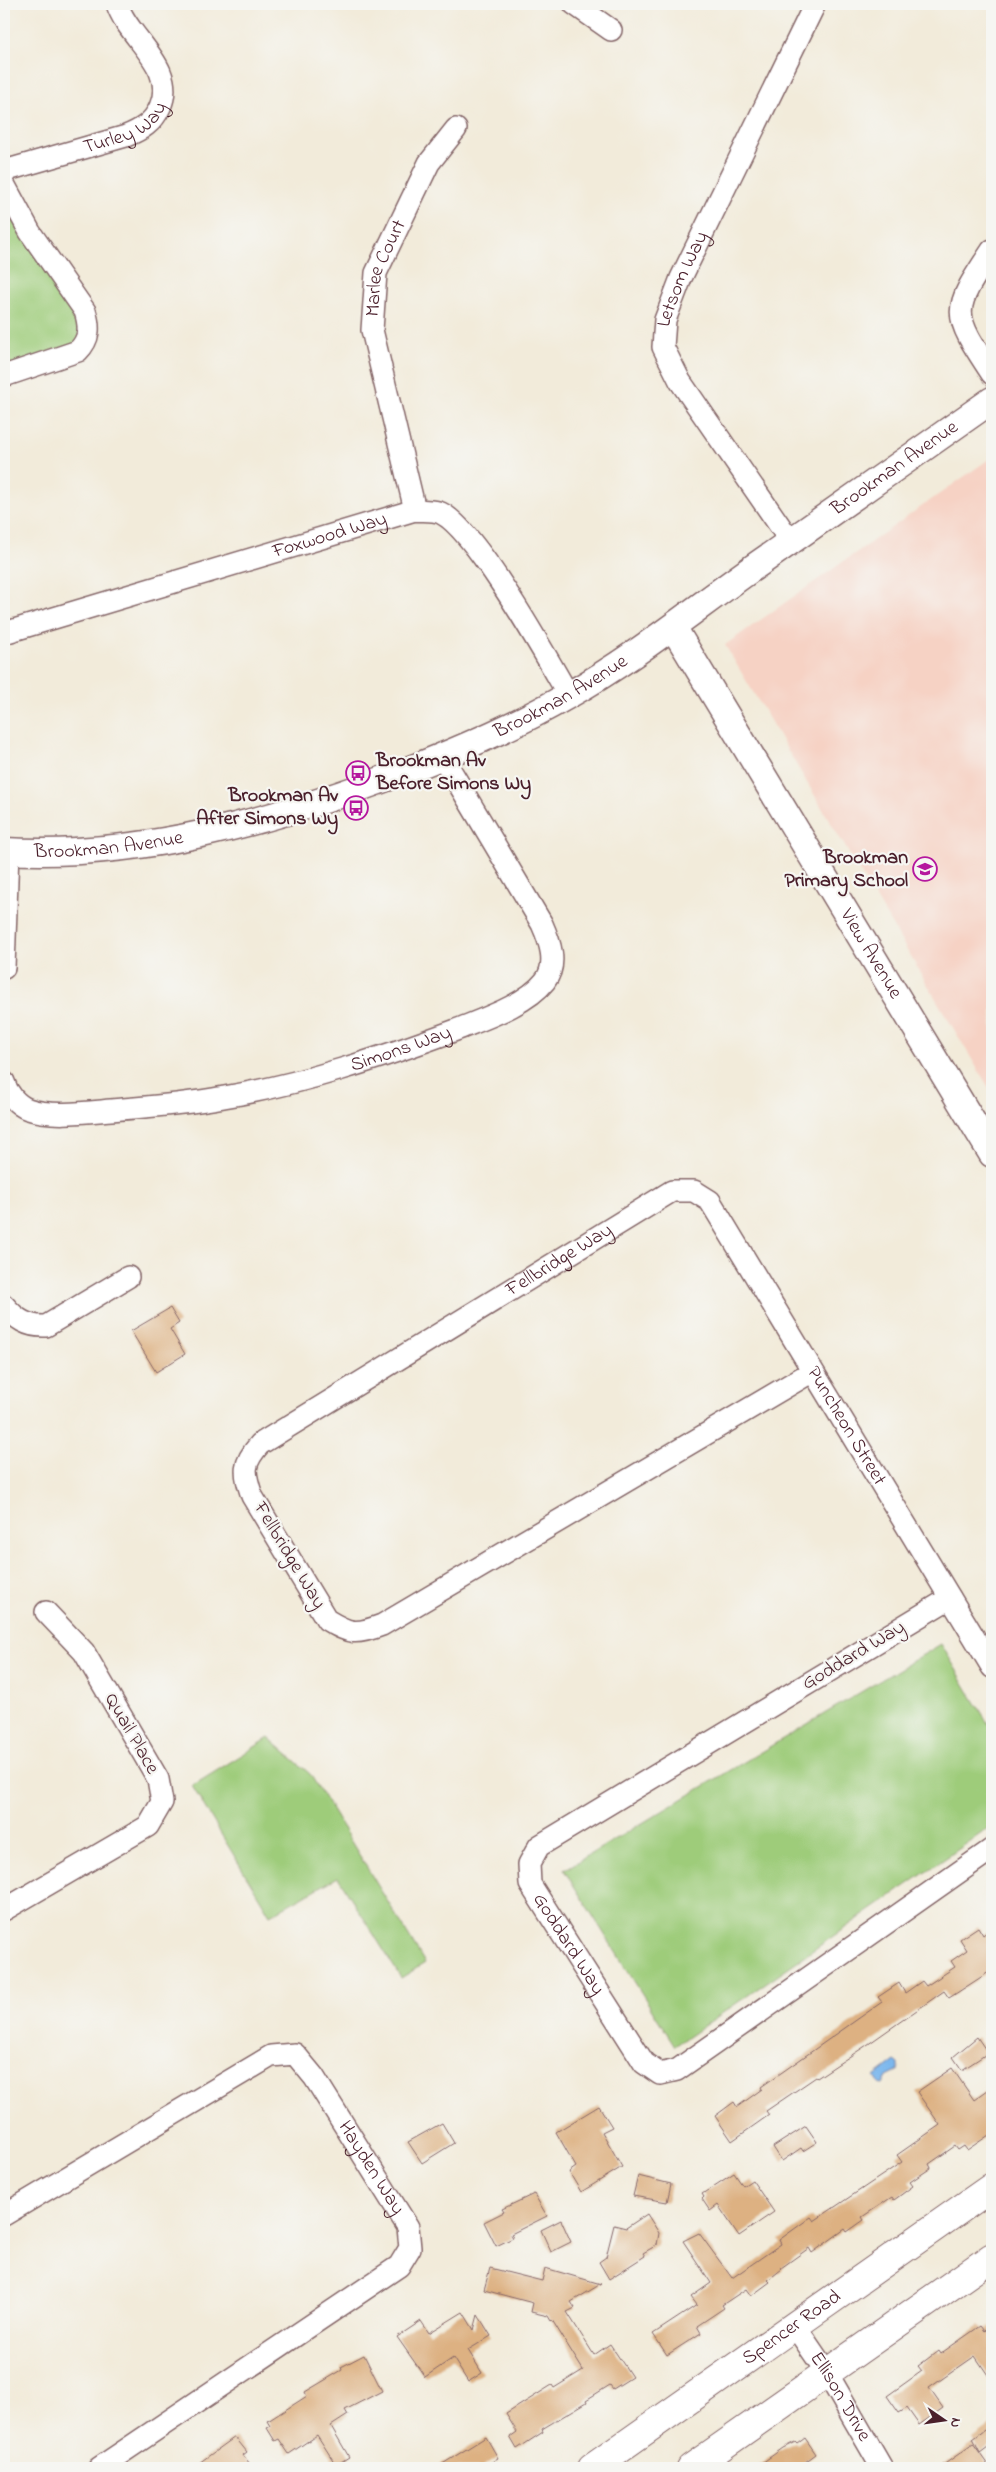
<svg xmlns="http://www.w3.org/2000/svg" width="996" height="2472" font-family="'Indie Flower',sans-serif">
	<rect width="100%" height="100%" fill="#f6f6f2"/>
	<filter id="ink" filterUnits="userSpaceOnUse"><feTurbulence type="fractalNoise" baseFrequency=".02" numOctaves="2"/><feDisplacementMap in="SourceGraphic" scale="10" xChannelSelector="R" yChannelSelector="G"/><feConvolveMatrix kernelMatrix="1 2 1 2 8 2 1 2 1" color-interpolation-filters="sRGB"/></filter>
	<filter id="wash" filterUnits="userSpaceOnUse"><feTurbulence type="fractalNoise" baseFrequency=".0096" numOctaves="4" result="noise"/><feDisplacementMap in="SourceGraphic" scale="20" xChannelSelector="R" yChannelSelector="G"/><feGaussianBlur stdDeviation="1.12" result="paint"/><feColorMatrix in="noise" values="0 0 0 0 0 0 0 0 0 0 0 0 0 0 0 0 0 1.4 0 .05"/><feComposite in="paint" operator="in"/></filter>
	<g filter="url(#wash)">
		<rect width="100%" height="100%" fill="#f2ebda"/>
		<path fill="#f6d2c4" d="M992,457v636l-267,-448z"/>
		<path fill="#9ecc7a" stroke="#747652" d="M4,205l77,114 -2,24 -75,25z
			M941,1644l51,86v96l-317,220 -111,-176z
			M269,1738l41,36 115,189 -24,15 -63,-101 -68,38 -78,-129z"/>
		<path fill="#7bb7ed" stroke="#626b8c" d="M895,2061l4,3v6l-12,6 -4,8 -5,-1 -4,-6z"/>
		<g id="blocks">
			<path fill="#ddb182" d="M170,1308l9,15 -9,6 15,25 -29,18 -25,-41z
				M978,1927l5,8 9,-7v42l-43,28 -5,-7 -77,54 -50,33 -1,-1 -50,34 3,4 -37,26 -17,-25 19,-14 3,5 25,-18 -1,-2 121,-85 -4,-5 21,-14 6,10 17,-12 4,5 29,-19 -4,-6 16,-11 -7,-11z
				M977,2037l11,16 -26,17 -9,-13z
				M952,2068l22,32 18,-13v46l-25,17 -3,-4 -6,4 -3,-4 -26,18 2,4 -21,14 3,4 -19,14 -2,-3 -30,20 2,3 -17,12 -2,-3 -33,24 -3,-5 -28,20 1,1 -14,11 2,2 -19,14 -5,-7 -24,16 2,3 -27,18 4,7 -34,22 -14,-21 44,-29 -6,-8 20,-14 -28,-42 16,-8 33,45 49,-34 -2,-4 32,-23 3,4 88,-59 -5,-7 43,-30 -23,-33z
				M599,2106l13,21 -10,5 20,35 -41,25 -12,-20 7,-5 -20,-35z
				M442,2123l12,20 -32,20 -14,-21z
				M806,2126l11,16 -14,9 -2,-3 -19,13 -9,-14z
				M734,2173l9,13 9,-6 22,32 -35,24 -21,-31 -8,6 -8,-12 2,-2 -2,-3z
				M638,2176l33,8 -4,18 -34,-6z
				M534,2194l13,22 -36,18 2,4 -17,8 -12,-24 20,-10 -2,-3z
				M647,2214l12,19 -2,12 -14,8 2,3 -36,23 -10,-17 7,-5 8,-32 12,3z
				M561,2220l10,22 -20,10 -10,-22z
				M490,2268l52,13 3,-13 56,16 -30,18 4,6 -8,4 27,43 16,-11 22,33 -19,12 -3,-4 -24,15 1,2 -45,27 1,3 -26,17 -7,-12 7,-5 -11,-18 46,-29 2,3 29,-18 -31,-50 -1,1 -3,-5 -17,-4 2,-9 -49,-13z
				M463,2312l11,18 4,-15 13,21 -23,14 14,23 -14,9 -15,-24 -28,19 -28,-40 24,-16 8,12z
				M992,2325v56l-17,-25 -46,32 14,20 -24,17 -12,-17 -8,5 -12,-17 35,-25 -4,-5 20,-15 2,3 40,-28 4,5z
				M364,2355l18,36 -37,19 3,5 -17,11 18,31 -13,8 -19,-30 -28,19 -10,-15 -4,2 -8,-13 4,-2 -3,-5 39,-25 -2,-4 37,-22 -1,-3z
				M992,2425v19l-12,9 -7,-14z
				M235,2437l12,15 -4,3 10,13h-61z
				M486,2437l12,21 -16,10h-46z
				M805,2438l11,16 -19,14h-42l28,-20 12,-6 2,2z
				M973,2444l17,24h-51z"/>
		</g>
	</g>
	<g filter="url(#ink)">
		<use href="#blocks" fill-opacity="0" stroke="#856668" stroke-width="1"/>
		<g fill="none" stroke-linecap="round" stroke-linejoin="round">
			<g stroke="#856668" stroke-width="24">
				<g id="minor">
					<path d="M574,4l37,26"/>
					<path id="s1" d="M4,171l122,-35c15,-6 27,-13 34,-29 18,-40 -32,-68 -43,-103"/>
					<path d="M4,184l26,48 55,79c5,16 5,28 -7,40l-74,25"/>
					<path d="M992,250c-41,62 -41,62 0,124"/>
					<path id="s2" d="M415,510l-43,-180 4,-57 53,-110 27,-34"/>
					<path id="s3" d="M791,542l-111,-161 -17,-34 2,-27 16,-42 134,-274"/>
					<path id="s4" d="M4,633l411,-123c7,1 19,0 26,3 35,17 106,145 128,183"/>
					<path d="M4,968l4,-117"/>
					<path id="s5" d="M4,1082c3,11 13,23 24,27 23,8 60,3 83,1 38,-3 76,-6 113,-13 79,-13 157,-39 232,-67 27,-11 70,-25 89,-49 13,-17 5,-39 -3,-57l-100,-168"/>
					<path d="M4,1305c12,14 23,22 42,21l82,-49"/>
					<path id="s6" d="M813,1371l-431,254c-26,10 -32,9 -55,-5l-75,-124c-8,-24 -10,-32 8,-52l412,-253h22l16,10 282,466"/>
					<path id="s7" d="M950,1598l-411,248 -10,18 1,20 114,179 16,11 17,-4 315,-221"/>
					<path d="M4,1910l144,-84 14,-24 -4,-23 -74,-127 -38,-40"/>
					<path id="s8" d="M4,2215l267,-159 24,-2 19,23 94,150 2,21 -11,18 -300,202"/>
					<path id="s9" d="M795,2326l32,47 55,95"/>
				</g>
			</g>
			<g stroke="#856668" stroke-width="29">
				<g id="tertiary">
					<path id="s10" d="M673,627l319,527"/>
					<path id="s11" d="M4,851c136,8 270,-30 396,-78 57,-22 114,-46 167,-77 70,-39 132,-91 197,-136 76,-53 152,-107 228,-160"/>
				</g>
			</g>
			<g stroke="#856668" stroke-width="30">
				<g id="primary">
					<path id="s12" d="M592,2468l400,-281"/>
					<path d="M691,2468l301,-211"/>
				</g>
			</g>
			<use href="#minor" stroke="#fff" stroke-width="21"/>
			<use href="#tertiary" stroke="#fff" stroke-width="26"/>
			<use href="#primary" stroke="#fff" stroke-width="28"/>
		</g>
	</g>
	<defs>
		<g id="bus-ring" transform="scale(1.25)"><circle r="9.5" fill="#f6f6f2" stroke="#b5179e" stroke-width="1.5"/><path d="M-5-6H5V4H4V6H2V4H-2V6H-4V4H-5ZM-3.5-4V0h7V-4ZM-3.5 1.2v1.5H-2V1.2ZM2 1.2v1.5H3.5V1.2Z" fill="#b5179e"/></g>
		<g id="school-ring" transform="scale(1.25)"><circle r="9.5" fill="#f6f6f2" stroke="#b5179e" stroke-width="1.5"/><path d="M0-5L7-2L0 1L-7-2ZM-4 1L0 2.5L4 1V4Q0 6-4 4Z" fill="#b5179e"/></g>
	</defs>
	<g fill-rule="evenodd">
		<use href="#bus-ring" x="358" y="773"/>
		<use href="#bus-ring" x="356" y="808"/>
		<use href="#school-ring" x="925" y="869"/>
	</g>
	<g text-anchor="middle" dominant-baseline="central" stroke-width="4.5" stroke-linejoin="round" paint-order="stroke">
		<g font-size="20" fill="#4a1f2b" stroke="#f6f6f2">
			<text stroke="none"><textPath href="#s1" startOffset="130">Turley Way</textPath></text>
			<text stroke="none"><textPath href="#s2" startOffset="249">Marlee Court</textPath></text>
			<text stroke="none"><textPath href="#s3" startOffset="305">Letsom Way</textPath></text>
			<text stroke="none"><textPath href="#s11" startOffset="990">Brookman Avenue</textPath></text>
			<text stroke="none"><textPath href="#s4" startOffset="340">Foxwood Way</textPath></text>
			<text stroke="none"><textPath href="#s11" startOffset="585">Brookman Avenue</textPath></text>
			<text stroke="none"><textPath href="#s11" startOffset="105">Brookman Avenue</textPath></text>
			<text stroke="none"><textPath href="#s10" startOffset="382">View Avenue</textPath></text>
			<text stroke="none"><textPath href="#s5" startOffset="418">Simons Way</textPath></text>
			<text stroke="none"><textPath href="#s6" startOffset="1112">Fellbridge Way</textPath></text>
			<text stroke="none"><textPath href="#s6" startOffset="1548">Puncheon Street</textPath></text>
			<text transform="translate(289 1556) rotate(59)">Fellbridge Way</text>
			<text transform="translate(854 1656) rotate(-31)">Goddard Way</text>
			<text transform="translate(131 1734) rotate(60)">Quail Place</text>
			<text stroke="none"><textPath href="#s7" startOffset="592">Goddard Way</textPath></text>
			<text stroke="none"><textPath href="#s8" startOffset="472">Hayden Way</textPath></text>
			<text stroke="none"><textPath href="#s12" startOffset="244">Spencer Road</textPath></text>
			<text stroke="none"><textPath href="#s9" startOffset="84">Ellison Drive</textPath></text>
		</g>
		<g font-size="20" font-weight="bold" fill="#4a1f2b" stroke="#f6f6f2" text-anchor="end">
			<text x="376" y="761" text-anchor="start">Brookman Av<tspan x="376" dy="23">Before Simons Wy</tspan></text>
			<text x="338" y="796">Brookman Av<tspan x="338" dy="23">After Simons Wy</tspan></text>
			<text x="908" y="858">Brookman<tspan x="908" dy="23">Primary School</tspan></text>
		</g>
	</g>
	<rect width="996" height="2472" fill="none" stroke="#f6f6f2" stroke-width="20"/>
	<g transform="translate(944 2420) rotate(103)" stroke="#f6f6f2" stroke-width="4" paint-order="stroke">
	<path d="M0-4L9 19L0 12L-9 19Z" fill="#4a1f2b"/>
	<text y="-8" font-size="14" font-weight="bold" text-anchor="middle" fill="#4a1f2b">N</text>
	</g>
</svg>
